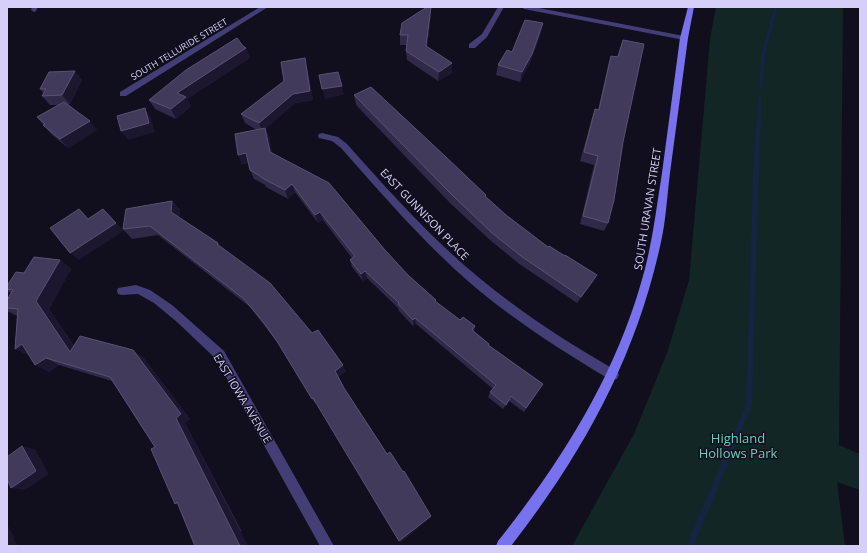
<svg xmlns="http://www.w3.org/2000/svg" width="867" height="553" font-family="'Open Sans',sans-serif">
	<rect width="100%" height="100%" fill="#110e1d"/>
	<path fill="#122626" d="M716,7h127l-4,438 21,9v36l-23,-8 8,64h-273l62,-112 33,-81 22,-73 21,-241z"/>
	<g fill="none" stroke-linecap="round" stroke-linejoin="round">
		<path fill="#142441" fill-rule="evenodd" d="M774,7h4l-13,47 -2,34 -2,2 -2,-2 2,-34z
			M760,96l2,2 -3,73 -7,234 -58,141h-8l60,-141 7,-234 5,-73z"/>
		<path fill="#433e76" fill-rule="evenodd" d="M32,7h6l-2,4 -2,1 -3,-2z
			M260,7h8l-142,89h-6v-4z
			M498,7h6l-17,30 -12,11h-6v-4l13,-10z
			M521,7h13l150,29 4,2 -4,2 -160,-31z
			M322,133l16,4 9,7c41,46 82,92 130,132 43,36 91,67 140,95l2,4 -2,4 -4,1 -4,-1c-49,-29 -97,-60 -140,-97 -47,-41 -87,-88 -128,-134l-9,-7 -13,-3 -1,-2 1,-2z
			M136,285l14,5 22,15 52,46 110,195h-14l-104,-187 -39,-37 -23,-19 -16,-9 -16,1 -4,-1 -1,-3 1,-3z"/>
		<path fill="#7972ee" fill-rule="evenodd" d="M688,7h6l-6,31c-6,45 -12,90 -18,135 -3,23 -4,47 -9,69 -25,116 -78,211 -150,304h-15l2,-5c62,-78 115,-161 143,-258 11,-36 15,-73 21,-110 6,-45 12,-90 18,-135z"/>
	</g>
	<path fill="#302948" d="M431,14l-4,33 25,16v10l-14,8 -31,-21 -1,-9 1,-6h-7v-10z
		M541,33l-11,30 -10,19 -24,-7 2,-10 14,-13z
		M623,40v102l-15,81 -4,8 -24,-7 14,-59 -14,-4 12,-43 3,-9 3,1 10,-45 3,-9 6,1z
		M243,46l3,2 4,10 -63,41 4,7 -15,13 -21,-10 -6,-9z
		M305,58l2,10 6,32 -18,3 -30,26 4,8 3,16 113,97 23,25 28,25v2l24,18 15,6 -1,6 15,12v1l54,39 -19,28 -15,-11 -6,8 -15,-12 2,-5 3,-3 -77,-65 -3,2 -14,-15 -1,-3 -31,-30 -4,3 -11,-14 -2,-7 2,-2 -29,-38 -5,3 -23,-31 -7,7 -22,-12 -1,-2 -11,-6 -4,-9 -2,-7 -6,1 -4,-9 19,-25 -12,-7 -4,-9 43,-33z
		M75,71l7,9 -12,24h-2l29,26 -29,18 -17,-14 -14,-17 21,-12h-8l-8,-9 1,-3 -3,-4z
		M354,95l132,103 20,17 87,67 -16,21 -59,-40 -28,-23 -40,-37 -94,-98z
		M172,201l8,9 -1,7 39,26 3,5 91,85 34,38 -8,6 7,13 42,64 44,63 -30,25 -84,-138h-1l-4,-5 -34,-56 -28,-36 -92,-72 -26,4 -9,-10z
		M60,260l11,9 -22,40 25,37 69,11 47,62 -5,4 57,109 -65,-28h-2l-20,-57 -43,-66 -53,-16 -10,7 -20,-17 -14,-6 2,-33 -10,-5v-11l4,-7 -4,-2v-5l17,-13z"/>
	<path fill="#1c162f" d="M431,7v7l-5,41v-9z
		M543,23l-2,10 -11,30 -10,19 2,-10z
		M246,48l4,10 -63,41 4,7 -15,13 -5,-10 6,-16z
		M305,58l2,10 6,32 -18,3 -30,26 4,8 5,24 -15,-38z
		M452,63v10l-14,8 1,-9z
		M75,71l7,9 -12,24 -8,-9z
		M342,86l2,9 -19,4 -3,-10z
		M145,108l6,10 4,14 -27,8 -7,-9z
		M90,121l7,9 -29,18 -8,-9z
		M246,153l4,9 -8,2 -4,-9z
		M292,184l3,8 -7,7 -3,-9z
		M172,201l8,9 -2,12 -7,-10z
		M103,209l21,22 -45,29 -9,-7z
		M320,212l3,8 -5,3 -3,-8z
		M60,260l11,9 -22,40 33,50 -12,-7 -34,-51z
		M365,271l2,7 -4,3 -2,-7z
		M597,275l-4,7 -16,21 4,-6z
		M415,318l1,6 -3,2v-6z
		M22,344l7,11 -14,-6z
		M133,350l10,7 47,62 -5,4 63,123h-8z
		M46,358l13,7 -10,7 -14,-7z
		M343,365l3,6 -8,6 -3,-6z
		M22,446l13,3 14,25 -24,16 -14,-2z
		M431,516v1l-30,25 -2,-1z
		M7,524l8,14 -1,1 4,7h-11z"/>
	<path fill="#423a5b" stroke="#595274" d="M427,7h4l-5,39 26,17 -13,9 -33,-21 2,-16h-8l2,-12z
		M525,20l18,3 -11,31 -10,18 -24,-7 9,-15 5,2z
		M237,38l6,8 3,2 -69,45 9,4 -15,12 -22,-9 37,-30z
		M623,40l21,4 -21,98 -9,58 -6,23 -25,-7 15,-60 -14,-4 11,-43 4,1 12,-54 7,1z
		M305,58l5,33 -17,3 -34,29 -18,-9 43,-33 -3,-19z
		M75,71l-13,24 -20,1 4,-7h-6l9,-17z
		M338,72l4,14 -20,3 -3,-14z
		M371,87l75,70 40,38 -1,1 21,19 42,32 1,-1 16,10v-1l32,20 -16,22 -60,-41 -29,-23 -41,-39 -97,-99z
		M64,102l26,19 -30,18 -17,-14 2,-1 -8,-7z
		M145,108l4,15 -28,8 -4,-15z
		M265,128l5,24 59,31 56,67 23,25 28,25 -1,1 25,19 3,-3 12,9 -3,4 17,14 -1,1 55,39 -17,24 -15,-12 -5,9 -16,-13 6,-7 -81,-67 -2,2 -15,-16 1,-1 -34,-32 -4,3 -11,-14 5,-4 -35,-44 -5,3 -23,-31 -7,6 -23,-12h1l-13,-8 -4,-17 -8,2 -3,-21z
		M172,201l-1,11 47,31 -1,1 53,39 42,50 6,-3 25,35 -8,6 9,17 43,66 3,-2 13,20 1,-1 27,45 -32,25 -86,-143 -1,1 -34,-56 -14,-20 -20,-24 -94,-73 -27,3 3,-20z
		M79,209l9,10 15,-10 13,14 -46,30 -20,-25z
		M34,257l26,3 -24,41 34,51 10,-16 53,14 48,64 -5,4 64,128h-45l-18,-44 -2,2 -24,-55 4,-2 -45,-70 -64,-19 -11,7 -13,-21 -7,5 3,-40 -11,-1v-8l6,-10 -6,-1v-3l9,-14 8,1z
		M22,446l14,25 -25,17 -4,-9v-22z"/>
	<g text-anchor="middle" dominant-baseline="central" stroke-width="3" stroke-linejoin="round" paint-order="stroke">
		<g font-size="9" fill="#d6cff9" stroke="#110e1d">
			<text transform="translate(179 49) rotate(-31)">SOUTH TELLURIDE STREET</text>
		</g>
		<g font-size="11" fill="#d6cff9" stroke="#110e1d">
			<text transform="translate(647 209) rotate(-81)">SOUTH URAVAN STREET</text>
			<text transform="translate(425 214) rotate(46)">EAST GUNNISON PLACE</text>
			<text transform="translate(243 398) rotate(59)">EAST IOWA AVENUE</text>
		</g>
		<g font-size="13" fill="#65d0b9" stroke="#110e1d">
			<text x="738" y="438">Highland<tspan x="738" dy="15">Hollows Park</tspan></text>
		</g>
	</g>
	<rect width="867" height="553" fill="none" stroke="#d6cff9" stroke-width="16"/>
</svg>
